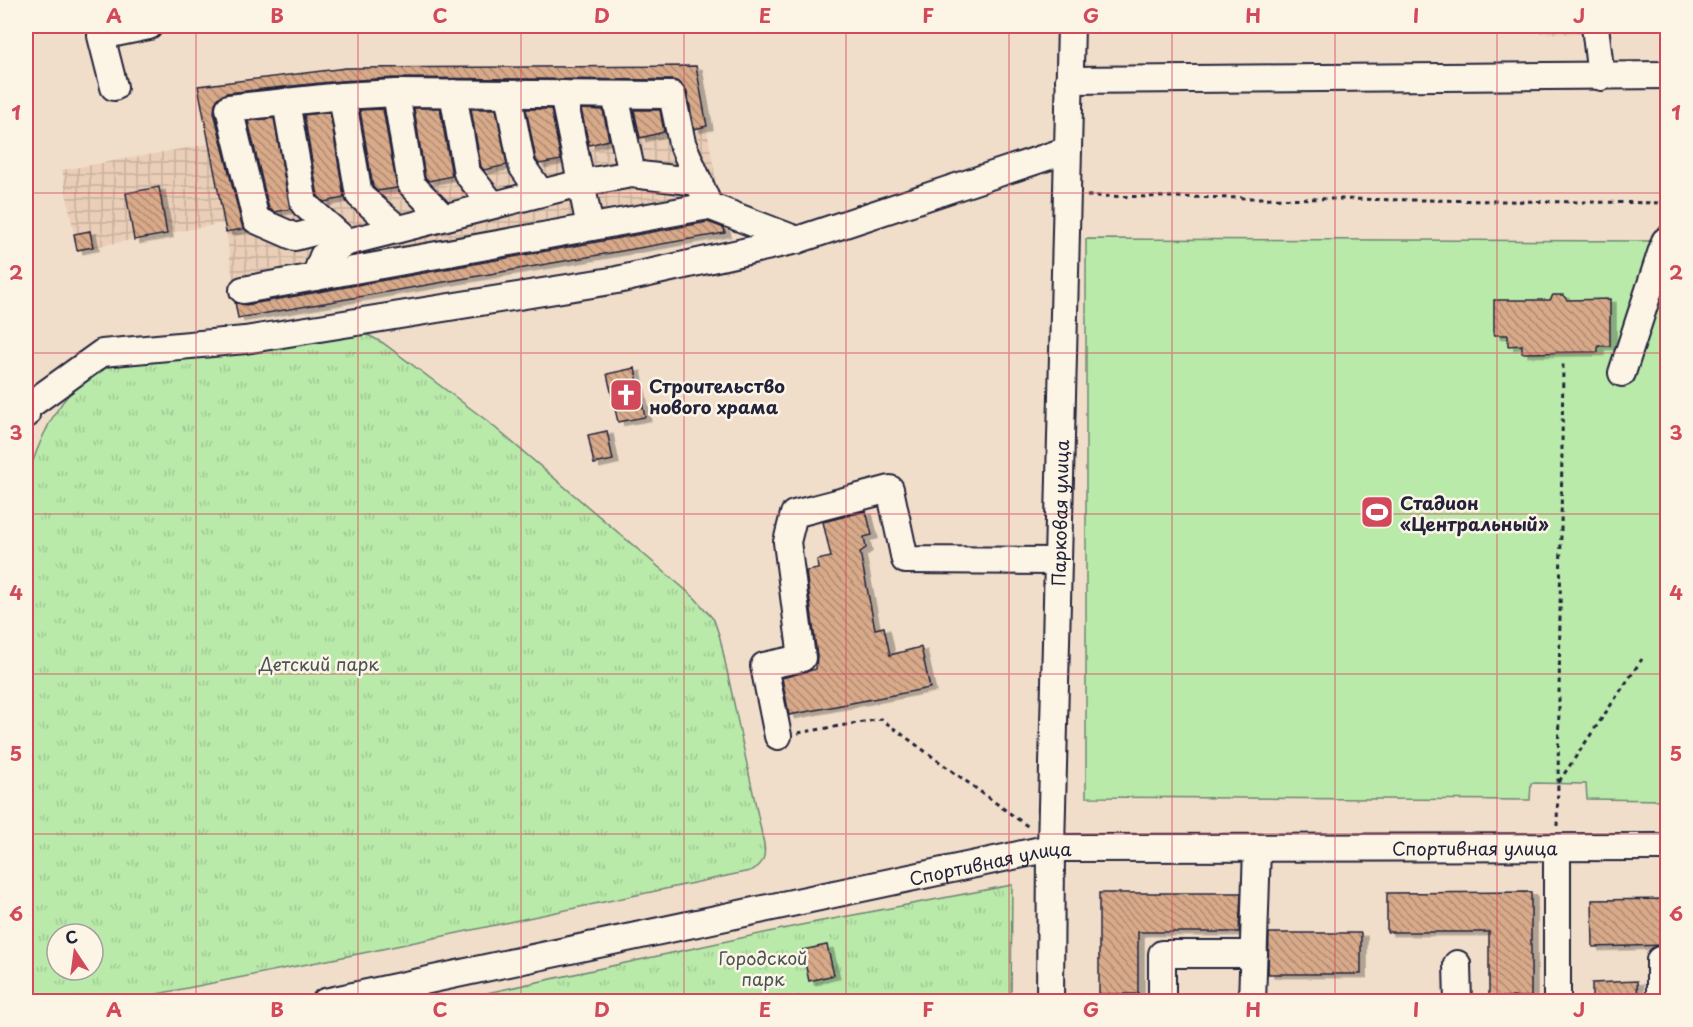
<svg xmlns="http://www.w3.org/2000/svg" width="1693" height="1027" font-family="'Playpen Sans',sans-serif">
	<defs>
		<pattern id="industrial-grid" width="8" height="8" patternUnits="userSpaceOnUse" patternTransform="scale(1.5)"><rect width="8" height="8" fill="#eaceb7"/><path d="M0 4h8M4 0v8" fill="none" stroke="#c8b19e"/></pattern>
		<pattern id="park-tufts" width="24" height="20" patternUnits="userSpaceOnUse" patternTransform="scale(1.5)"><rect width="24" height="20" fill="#b9eaaa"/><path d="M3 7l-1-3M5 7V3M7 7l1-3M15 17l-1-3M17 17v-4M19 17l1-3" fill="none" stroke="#9fc893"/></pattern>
		<pattern id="building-back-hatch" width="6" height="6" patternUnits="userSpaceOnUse" patternTransform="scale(1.5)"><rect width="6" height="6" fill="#d8aa8a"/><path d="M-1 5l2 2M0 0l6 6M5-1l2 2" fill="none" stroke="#af8a72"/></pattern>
		<filter id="shadow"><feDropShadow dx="6" dy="3.5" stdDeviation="0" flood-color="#0004"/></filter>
	</defs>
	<rect width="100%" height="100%" fill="#f1deca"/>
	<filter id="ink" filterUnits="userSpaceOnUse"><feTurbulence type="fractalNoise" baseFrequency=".0167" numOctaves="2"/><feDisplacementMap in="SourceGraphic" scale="12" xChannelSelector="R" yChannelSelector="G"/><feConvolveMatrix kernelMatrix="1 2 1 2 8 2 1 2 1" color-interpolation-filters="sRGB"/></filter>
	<g filter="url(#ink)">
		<path fill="url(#industrial-grid)" d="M1259,26h347l-23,8z
			M696,66l29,167 -487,85 -13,-95 -148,27 -15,-80 147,-26 -11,-58 148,-18z"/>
		<path fill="url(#park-tufts)" stroke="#6e8672" stroke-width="1.5" fill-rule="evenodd" d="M364,333l19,10 103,77 209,178 19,22 6,18 44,206c2,13 -1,22 -14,27l-382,81 -246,49 -96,1v-519c10,-35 25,-74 53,-99 11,-11 28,-17 42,-22zM57,934h36v36h-36z
			M1012,885l-1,116 -566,1 356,-77z"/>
		<path fill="#b9eaaa" stroke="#6e8672" stroke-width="1.5" d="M1086,239l581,2v559l-80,-1 -1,-15 -55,-1 -1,17 -444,-3z"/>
		<path fill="url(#building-back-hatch)" stroke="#22223b" stroke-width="1.5" filter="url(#shadow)" d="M696,66l11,60 -13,3 -7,-38 -8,-9 -7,-2 -277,-2 -55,3 -113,12 -8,4 -4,6 -1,9 29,117 -17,3 -28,-146 148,-18z
			M414,108h26l12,68 -23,5 -4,-4z
			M383,109l14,79 -20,3 -4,-4 -13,-77z
			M471,109h25l11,56 -23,5 -3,-3z
			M526,109h25l10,51 -22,4 -3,-4z
			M581,109l22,1 6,30 -20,5z
			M634,110h26l4,22 -24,6z
			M330,112l14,86 -20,4 -6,-6 -14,-81z
			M274,118l16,91 -15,3 -6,-3 -21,-88z
			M159,187l8,47 -33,6 -8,-47z
			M708,222l16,6 1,5 -487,85 -3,-16 11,3z
			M90,231l3,16 -16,3 -3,-16z
			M1553,295h10l4,5 43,-1v47h-12v6l-76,1v-8l-14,1v-11h-14v-35h56z
			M635,368l10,49 -27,5 -11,-48z
			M607,431l6,29 -19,4 -6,-29z
			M866,511l6,24 -8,2 2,11 -6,4 15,77 9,-2 6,28 31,-8 9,41 -141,27 -7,-37 34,-9 1,-13 -11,-85 12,-2 -1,-9 14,-3 -8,-35z
			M1531,892v105h-42v-65h-102v-39z
			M1099,893h142l-2,39h-101v62h-39z
			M1668,899v46l-75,2 -1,-47z
			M1269,933h92v41h-93z
			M827,945l7,30 -25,6 -7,-31z
			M1637,981l1,21h-46v-19z"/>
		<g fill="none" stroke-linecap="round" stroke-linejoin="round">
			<g stroke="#22223b" stroke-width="30">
				<g id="minor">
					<path d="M1595,26l6,51"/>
					<path d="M1069,80l599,-5"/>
					<path d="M114,87l-13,-51 48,-10"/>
					<path d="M396,93l15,91 32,33"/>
					<path d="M453,93l14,80 25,31"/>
					<path d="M508,94l14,72 18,26"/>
					<path d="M563,94l27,133"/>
					<path d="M615,95l17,79"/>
					<path d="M342,96l17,99 39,34"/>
					<path d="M286,102l18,102 36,32"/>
					<path d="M330,228l-35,9 -39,-17 -27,-112 113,-12 54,-3 276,2 10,48 27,63"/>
					<path d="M315,277l8,-21 25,-14 233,-59 51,-9 67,8"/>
					<path d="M243,290l466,-84 88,34"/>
					<path d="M1622,373l43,-132 3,-2"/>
					<path d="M26,415l1,-8 75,-54 143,-13 372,-60 180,-40 271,-90"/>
					<path d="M778,736l-14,-70 38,-8 -15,-116 7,-28 96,-25 15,71 153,1"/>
					<path d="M1557,848v154"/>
					<path d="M1457,964l1,38"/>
					<path id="s1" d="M325,1002l726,-154 617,-1"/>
					<path id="s2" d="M1050,1002l1,-154 20,-822"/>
					<path d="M1162,1002v-48h92"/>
					<path d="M1252,1002l5,-154"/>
					<path d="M1660,1002v-42h8"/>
				</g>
			</g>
			<path stroke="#22223b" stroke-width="3" stroke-dasharray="4.5 4.5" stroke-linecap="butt" d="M1087,196l581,7
				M798,733l83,-14 149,109
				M1558,783l5,-420
				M1557,826l1,-43 84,-124"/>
			<use href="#minor" stroke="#fcf5e5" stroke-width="26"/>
		</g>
	</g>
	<path fill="none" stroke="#d1495b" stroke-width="1.5" stroke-opacity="0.55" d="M196,26v976M358,26v976M521,26v976M684,26v976M846,26v976M1009,26v976M1172,26v976M1335,26v976M1497,26v976M26,193h1642M26,353h1642M26,514h1642M26,674h1642M26,834h1642"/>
	<defs>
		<g id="church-square" transform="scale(1.725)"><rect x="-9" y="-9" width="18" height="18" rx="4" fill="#d1495b" stroke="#fcf5e5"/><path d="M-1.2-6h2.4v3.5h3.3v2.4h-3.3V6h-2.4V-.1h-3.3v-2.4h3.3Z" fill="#fff"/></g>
		<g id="stadium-square" transform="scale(1.725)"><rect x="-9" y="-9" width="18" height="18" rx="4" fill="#d1495b" stroke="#fcf5e5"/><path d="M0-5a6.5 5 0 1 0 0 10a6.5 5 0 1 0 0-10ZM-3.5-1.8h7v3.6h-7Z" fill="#fff"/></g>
	</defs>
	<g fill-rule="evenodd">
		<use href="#church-square" x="626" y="395"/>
		<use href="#stadium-square" x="1377" y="512"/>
	</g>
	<g text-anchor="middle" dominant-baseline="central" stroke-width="5" stroke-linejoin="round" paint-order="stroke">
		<g font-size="18" font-weight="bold" fill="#22223b" stroke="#fcf5e5" text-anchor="start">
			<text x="649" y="385">Строительство<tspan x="649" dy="21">нового храма</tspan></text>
			<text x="1400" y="502">Стадион<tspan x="1400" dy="21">«Центральный»</tspan></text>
		</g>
		<g font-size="18" fill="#22223b" stroke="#fcf5e5">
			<text stroke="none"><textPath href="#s2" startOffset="489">Парковая улица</textPath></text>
			<text stroke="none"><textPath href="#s1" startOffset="1166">Спортивная улица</textPath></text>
			<text stroke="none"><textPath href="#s1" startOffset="680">Спортивная улица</textPath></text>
		</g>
		<g font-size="18" fill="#485457" stroke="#fcf5e5">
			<text x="319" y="663">Детский парк</text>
			<text x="763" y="957">Городской<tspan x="763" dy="21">парк</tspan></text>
		</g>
	</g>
	<rect width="1693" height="1027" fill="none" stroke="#fcf5e5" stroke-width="66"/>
	<g transform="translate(75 952) rotate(347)"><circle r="28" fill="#fcf5e5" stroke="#a5a1a1" stroke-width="1.5"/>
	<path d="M0-4.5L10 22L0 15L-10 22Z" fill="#d1495b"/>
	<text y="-9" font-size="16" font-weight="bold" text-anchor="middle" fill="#22223b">С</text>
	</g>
	<rect x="33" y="33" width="1627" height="961" fill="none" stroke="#d1495b" stroke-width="2"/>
	<g font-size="20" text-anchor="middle" font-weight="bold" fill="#d1495b">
		<text x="114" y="23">A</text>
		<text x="277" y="23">B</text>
		<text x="440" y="23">C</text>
		<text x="602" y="23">D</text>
		<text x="765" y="23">E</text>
		<text x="928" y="23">F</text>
		<text x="1091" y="23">G</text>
		<text x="1253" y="23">H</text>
		<text x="1416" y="23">I</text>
		<text x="1579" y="23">J</text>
		<text x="16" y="120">1</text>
		<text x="1676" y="120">1</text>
		<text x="16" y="280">2</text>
		<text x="1676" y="280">2</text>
		<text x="16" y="440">3</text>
		<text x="1676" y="440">3</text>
		<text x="16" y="600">4</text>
		<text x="1676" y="600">4</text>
		<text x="16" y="761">5</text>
		<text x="1676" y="761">5</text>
		<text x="16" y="921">6</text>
		<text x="1676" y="921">6</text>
		<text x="114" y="1017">A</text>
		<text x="277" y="1017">B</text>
		<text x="440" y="1017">C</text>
		<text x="602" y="1017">D</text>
		<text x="765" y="1017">E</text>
		<text x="928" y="1017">F</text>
		<text x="1091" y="1017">G</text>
		<text x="1253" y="1017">H</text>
		<text x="1416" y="1017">I</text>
		<text x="1579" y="1017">J</text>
	</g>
</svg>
